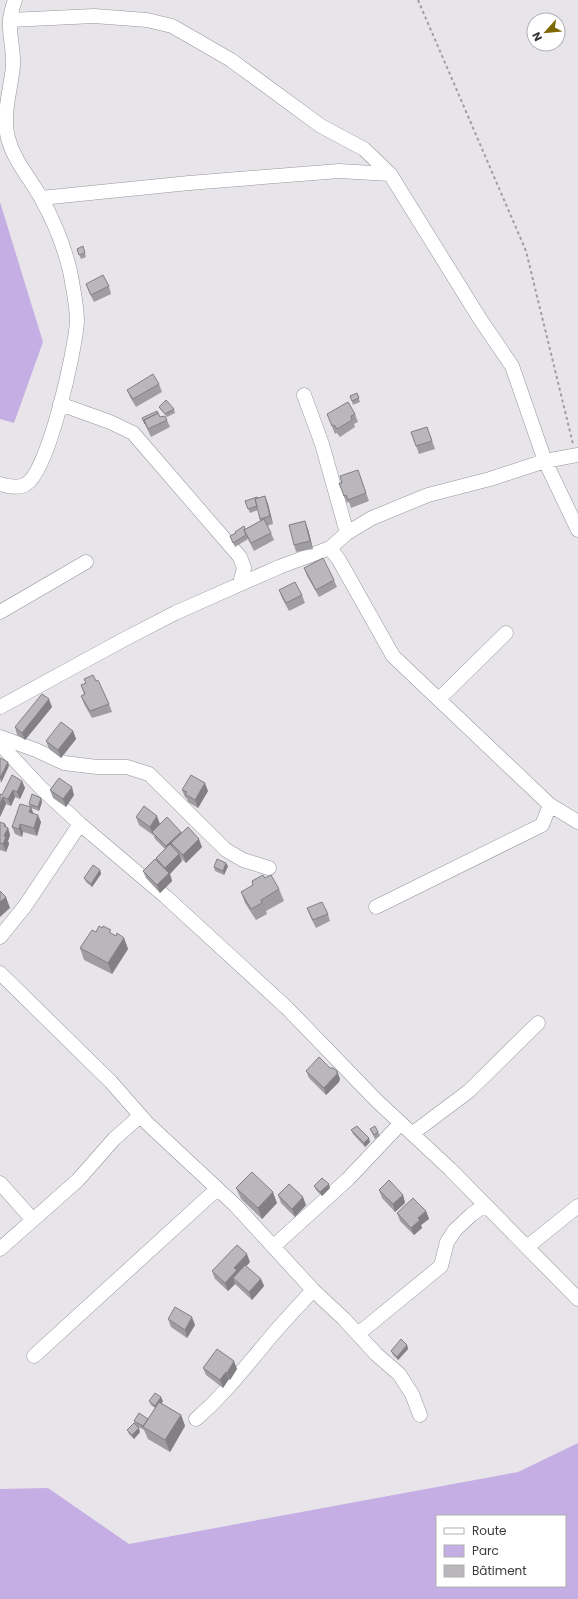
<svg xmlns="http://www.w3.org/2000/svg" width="578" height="1599" font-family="Poppins,sans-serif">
	<rect width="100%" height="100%" fill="#e7e5ea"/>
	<path fill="#c5aee3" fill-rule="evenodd" d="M0,202l43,140 -29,81 -14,-4z
		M578,1443v156h-578v-110l48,-1 81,56 389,-72zM437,1516h128v70h-128z"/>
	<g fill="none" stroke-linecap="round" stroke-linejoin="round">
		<g stroke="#97959a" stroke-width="15">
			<path id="street" d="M10,20l84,-4 53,4 25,6 59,34 90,66 43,23 26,25 90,145 32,47 33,95 33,69
				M41,198l148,-15 150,-12 51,3
				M304,395l18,49 25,89
				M60,404l50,18 23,11 107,124 4,11 -4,16
				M0,484c8,2 19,5 26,0 23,-13 49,-134 51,-162 0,-16 -4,-35 -7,-51 -6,-25 -16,-50 -29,-73 -11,-20 -27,-37 -33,-60 -6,-24 3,-49 5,-72 1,-15 -4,-31 -3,-45 0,-7 3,-15 5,-21
				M330,548l9,12 54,96 157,149 28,17
				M0,612l86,-50
				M439,699l67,-66
				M0,707l121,-66 54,-28 104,-46 51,-19 17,-15 25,-15 56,-23 62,-16 55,-18 33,-6
				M0,737l36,13 28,13 33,4h30l22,7 77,76 17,10 26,8
				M0,744l41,44 39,36 86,73 121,111 90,93 73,68 128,130
				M376,907l166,-82 8,-20
				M0,937l25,-31 55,-82
				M0,973l111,109 36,41 89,83 77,84 31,29 32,35 23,20 13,20 8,21
				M413,1133l56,-42 69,-68
				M0,1183l33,37
				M274,1246l74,-67 53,-56
				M527,1247l51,-41
				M0,1249l78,-69 36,-41 26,-23
				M358,1334l83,-68 6,-24 8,-12 16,-15 14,-10
				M34,1356l183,-167
				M196,1419c26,-22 46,-48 68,-74 15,-19 33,-37 49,-55"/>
		</g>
		<path stroke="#a09ea2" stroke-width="2" stroke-dasharray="3 3" stroke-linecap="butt" d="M418,0l108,251 47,193"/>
		<use href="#street" stroke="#fff" stroke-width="14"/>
	</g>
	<path fill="#9f9da2" d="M83,246l3,11 -5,2 -4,-10z
		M86,284l23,2 2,8 -17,8 -5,-10z
		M159,384l3,8 -26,15 -6,-10 -3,-7z
		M357,393l3,9 -7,3 -3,-9z
		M159,407l15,2 1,4 -8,4 -6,-7z
		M327,414h28l3,8 -4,2 1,3 -15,10 -3,-4 -2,1z
		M160,417l7,3 3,7 -19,10 -9,-19z
		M427,427l8,22 -16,5 -8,-22z
		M358,470l11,31 -18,7 -2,-6 -2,1 -8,-20h3z
		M265,496l3,8 5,20 -6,2 4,7 3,7 -20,11 -6,-12 -13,8 -5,-11 15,-7 15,-8 -2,-11 -8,3 -5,-12z
		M308,529l5,20 -17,3 -2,-7z
		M304,568l30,12 3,7 -18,10 -12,-21z
		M279,590l23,5 3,8 -16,8 -7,-13z
		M84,679l12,2 13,23 3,8 -20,6 -8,-14 -3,-8 3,-2 -3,-9 5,-2z
		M52,707l-27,33 -8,-5 -2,-8z
		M73,731l3,8 -15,19 -12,-9 -3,-8z
		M22,781l3,7 -5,11 -5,-2 -4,9 -5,-2 -6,13v-23l2,1z
		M50,790l24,5 -8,12 -13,-9z
		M182,790l26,1 -10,17 -10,-6 -1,-3 -2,-2z
		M42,802l-3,9 -8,-3 2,5 8,9 -4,14 -14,-4 -1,5 -7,-3 -3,-7 18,-20 -1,-3z
		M136,817l24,7 -1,1 22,7 1,1 20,14 -16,16 -5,-5 1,3 -12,13 2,7 -12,12 -14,-15 -3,-7 13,-11v-2l9,-9 -10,-10 -2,-5v1l-14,-10z
		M0,822l5,2 1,3 2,1 2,7 -2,6 1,3 -3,8 -6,-2z
		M228,866l-4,9 -9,-4 -1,-4z
		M100,870l1,4 -9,13 -6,-5 -2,-4z
		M265,878l14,11 5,12 -18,10 1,3 -11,6 -11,-17 -4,-11 12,-7 -1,-4z
		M307,908l21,6 2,7 -14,7 -6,-12z
		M96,932l16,2 4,2 8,2 4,11 -16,25 -28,-14 -4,-12z
		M330,1068l7,3 3,8 -1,3 -13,13 -17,-17 -3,-7z
		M370,1129l8,3 2,4 -5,3z
		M351,1130l19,12 -5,5 -12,-13z
		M314,1186l16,2 -8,8 -6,-6z
		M236,1188l41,15 -15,16 -21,-20z
		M379,1190l24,5 2,8 -10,9 -13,-14z
		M278,1195l28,10 -11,12 -14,-14z
		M426,1211l3,8 -8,6 1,3 -8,7 -14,-14 -3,-8z
		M250,1262l-4,4 15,13 3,7 -12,14 -16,-15 -1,-1 -7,7 -13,-12 -3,-8z
		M168,1319l27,6 -8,13 -16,-11z
		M407,1345l1,4 -10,11 -5,-5 -2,-4z
		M203,1368l34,1 -7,11 -1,-1 -6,9 -17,-13z
		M149,1401h14l-2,2 20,12 4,11 -15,26 -22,-13 -4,-9 -9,-5 -1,-4 14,-2 7,-11 -4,-3z
		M127,1430l13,2 -6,7 -5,-5z"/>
	<path fill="#828084" d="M265,496l3,8 5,20 -3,-8z
		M305,521l3,8 5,20 -3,-8z
		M49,699l3,8 -27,33 -3,-7z
		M73,731l3,8 -15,19 -3,-8z
		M8,762l1,4 -8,17 -1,-5z
		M22,781l3,7 -5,11 -3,-7z
		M205,783l3,8 -10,17 -3,-8z
		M72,787l2,8 -8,12 -3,-8z
		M13,790l2,7 -4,9 -3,-7z
		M3,797l3,7 -6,13v-13z
		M41,798l1,4 -3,9 -1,-4z
		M31,807l3,8 -5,-3z
		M38,815l3,7 -4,14 -3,-8z
		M157,816l3,8 -6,9 -2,-1 1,2v1l-3,-8z
		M5,824l2,5 1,-1 2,7 -2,6 1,3 -3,8 -3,-8 1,-18z
		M20,824l3,8 -1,5 -3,-8z
		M181,832l3,8 -13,3 3,7 -5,4 -3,-8z
		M199,839l3,8 -16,16 -3,-8z
		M179,854l3,7 -12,13 2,7 -12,12 -3,-8 11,-10 -3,-7z
		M226,863l2,3 -4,9 -1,-4z
		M100,870l1,4 -9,13 -1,-3z
		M6,897l4,11 -10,9v-15z
		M124,938l4,11 -16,25 -4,-11z
		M337,1071l3,8 -1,3 -13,13 -2,-7z
		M369,1138l1,4 -5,5 -1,-4z
		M329,1184l1,4 -8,8 -2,-4z
		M273,1192l4,11 -15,16 -4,-11z
		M403,1195l2,8 -10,9 -2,-8z
		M303,1197l3,8 -11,12 -3,-8z
		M426,1211l3,8 -8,6 1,3 -8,7 -3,-7 7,-10z
		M247,1254l3,8 -11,12 -6,4 2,6 -7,7 -3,-8 9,-15z
		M261,1279l3,7 -12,14 -3,-8z
		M192,1317l3,8 -8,13 -2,-8z
		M407,1345l1,4 -10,11 -1,-3z
		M234,1361l3,8 -7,11 -3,-7z
		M226,1372l3,7 -6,9 -3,-8z
		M161,1397l2,4 -6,9 -2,-4z
		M181,1415l4,11 -15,26 -5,-12z
		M139,1428l1,4 -6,7 -2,-4z"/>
	<path fill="#b9b7bc" stroke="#828084" d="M83,246l2,7 -6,2 -2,-6z
		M103,275l6,11 -18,9 -5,-11z
		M153,374l6,10 -26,15 -6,-9z
		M357,393l2,5 -7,3 -2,-5z
		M166,400l8,9 -9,5 -6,-7z
		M348,402l7,12 -4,2 1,4 -15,9 -3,-4 -2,1 -5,-12z
		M157,411l1,2 -14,7 1,4 -3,-6z
		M158,413l2,4 5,-1 2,4 -19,9 -4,-9z
		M427,427l5,14 -16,5 -5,-14z
		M358,470l8,23 -18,7 -2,-5 -2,1 -5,-13h3l-2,-7z
		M265,496l5,20 -10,3 -5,-20z
		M257,497l1,1 -3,1 2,7 -9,3 -3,-8z
		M264,519l7,14 -20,10 -7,-13z
		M305,521l5,20 -16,4 -5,-20z
		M244,526l1,3 -1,1 2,5 -13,8 -3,-7 6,-3 -1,-1z
		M323,558l11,22 -18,10 -12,-22z
		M295,582l7,13 -16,8 -7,-13z
		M93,675l3,6 2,-1 11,24 -19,7 -9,-15 4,-2 -4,-9 5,-2 -2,-4z
		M42,694l7,5 -27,34 -7,-6z
		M61,722l12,9 -15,19 -12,-9z
		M0,758l8,4 -8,16z
		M12,775l10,6 -5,11 -4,-2 -5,9 -5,-2 -3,7v-10l2,1z
		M191,775l14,8 -10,17 -10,-6 2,-2 -5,-2z
		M59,778l13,9 -9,12 -13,-9z
		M32,794l9,4 -3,9 -9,-3z
		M20,804l11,3 -2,5 9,3 -4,13 -14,-4 -1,5 -7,-2z
		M144,806l13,10 -7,11 -14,-10z
		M167,817l14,15 -15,14 -14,-14z
		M0,822l5,2 -1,2 4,2 -4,8 2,1 -3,7 -3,-1z
		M188,827l11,12 -16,16 -12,-12z
		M170,844l9,10 -14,14 -9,-10z
		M155,859l14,14 -12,12 -14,-14z
		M217,859l9,4 -3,8 -9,-4z
		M93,865l7,5 -9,14 -7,-6z
		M263,875l2,3 6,-3 8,14 -18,11 1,3 -11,6 -10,-17 12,-7 -1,-4z
		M0,891l6,6 -6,5z
		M322,902l6,12 -15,6 -6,-12z
		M99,926l3,2 1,-2 8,4 -2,2 7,4 1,-3 7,5 -16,25 -28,-15 12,-18 4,2z
		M319,1057l11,11h3l4,3v3l-13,14 -18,-17z
		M357,1126l12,12 -5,5 -13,-13z
		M375,1126l3,6 -4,3 -4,-6z
		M252,1172l21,20 -15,16 -22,-20z
		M322,1178l7,6 -9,8 -6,-6z
		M389,1180l14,15 -10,9 -14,-14z
		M289,1184l14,13 -11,12 -14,-14z
		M413,1198l13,13 -8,7 2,2 -9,8 -14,-15z
		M237,1245l10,9 -13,14 3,2 -12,13 -13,-12z
		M245,1265l16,14 -12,13 -16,-14z
		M175,1307l17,10 -7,13 -17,-11z
		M401,1339l6,6 -10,12 -6,-6z
		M217,1349l17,12 -7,12 -1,-1 -6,8 -17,-12z
		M155,1393l6,4 -6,9 -6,-5z
		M159,1402l22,13 -16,25 -22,-13z
		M139,1413l9,6 -5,7 -9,-5z
		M134,1423l5,5 -7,7 -5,-5z"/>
	<rect x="436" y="1515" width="130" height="72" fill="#ffffff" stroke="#b0b0b1"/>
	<rect x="444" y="1528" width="20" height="6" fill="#ffffff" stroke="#b0b0b1"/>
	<text x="472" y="1535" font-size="12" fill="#3a393b">Route</text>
	<rect x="444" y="1545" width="20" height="12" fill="#c5aee3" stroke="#b0b0b1"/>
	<text x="472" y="1555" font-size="12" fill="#3a393b">Parc</text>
	<rect x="444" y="1565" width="20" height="12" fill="#b9b7bc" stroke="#b0b0b1"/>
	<text x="472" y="1575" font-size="12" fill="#3a393b">Bâtiment</text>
	<g transform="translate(546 32) rotate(243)"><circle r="19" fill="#ffffff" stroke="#b0b0b1"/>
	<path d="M0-3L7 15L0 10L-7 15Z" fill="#7e6800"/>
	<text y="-6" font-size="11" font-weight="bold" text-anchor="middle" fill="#3a393b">N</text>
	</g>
</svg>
